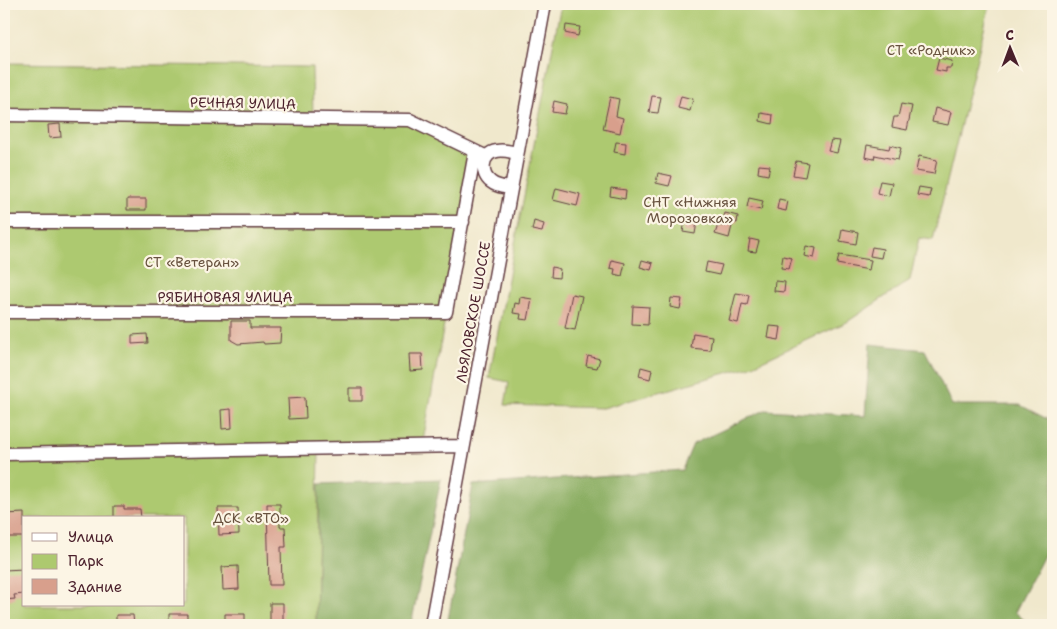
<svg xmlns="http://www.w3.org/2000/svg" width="1057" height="629" font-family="'Shantell Sans',sans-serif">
	<rect width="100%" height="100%" fill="#fcf5e5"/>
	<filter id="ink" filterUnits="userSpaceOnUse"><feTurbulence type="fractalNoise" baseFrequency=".02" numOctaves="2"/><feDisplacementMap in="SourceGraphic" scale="10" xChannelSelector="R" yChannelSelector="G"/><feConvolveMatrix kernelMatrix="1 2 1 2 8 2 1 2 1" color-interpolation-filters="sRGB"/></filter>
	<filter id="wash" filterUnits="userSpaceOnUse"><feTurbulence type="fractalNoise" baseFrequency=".0096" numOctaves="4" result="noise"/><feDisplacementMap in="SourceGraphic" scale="20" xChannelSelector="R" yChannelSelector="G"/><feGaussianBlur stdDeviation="1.12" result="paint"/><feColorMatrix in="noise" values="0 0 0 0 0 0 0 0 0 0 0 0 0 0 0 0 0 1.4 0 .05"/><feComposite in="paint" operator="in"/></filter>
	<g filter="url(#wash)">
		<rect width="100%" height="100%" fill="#f0e8cc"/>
		<path fill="#adc96f" stroke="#7c744d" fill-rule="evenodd" d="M561,4h429l-57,236 -14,-2 -9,42 -63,42 -96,44 -148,42 -98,-3 4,-23 -20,-4z
			M4,63l308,4 1,52 97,1 65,32 -53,295 -103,2 -3,176h-312zM24,518h160v87h-160z"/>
		<path fill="#8aad62" stroke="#6a6646" d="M870,344l55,6 27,55h68l33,17v116l-38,74 15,13h-583l26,-140 209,-15 11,-26 72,-34 100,6z
			M441,479l-30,146h-95l3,-141z"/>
		<g id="blocks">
			<path fill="#d89f8c" d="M566,25l14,2 -2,9 -13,-3z
				M939,58l13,3 -1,7h-5v4l-10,-2z
				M652,96l9,1 -3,16 -9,-1z
				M681,96l12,3 -3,12 -12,-3z
				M610,97l9,2 -3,17 7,2 -3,15 -17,-4z
				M554,101l13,3 -2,10 -13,-2z
				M901,104l11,2 -5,24 -15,-3 2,-10h4z
				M935,108l16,4 -3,13 -16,-3z
				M761,113l12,2 -1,9 -12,-3z
				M60,124l1,13 -12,1 -1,-13z
				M831,140l9,1 -3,12 -9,-2z
				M616,142l10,1 -1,11 -11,-2z
				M867,145l22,4 1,-4 11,3 -3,12 -23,-5 -1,4 -9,-2z
				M919,156l18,4 -3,14 -18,-3z
				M796,161l12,2 -3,14 -12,-2z
				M759,165l11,1 -2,9 -10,-2z
				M658,173l14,3 -3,10 -13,-3z
				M880,181l12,2 -3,13 -12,-3z
				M919,187l12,2 -2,8 -12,-2z
				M556,188l24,6 -3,12 -24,-6z
				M611,188l15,2 -1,9 -15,-3z
				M749,198l14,3 -2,9 -14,-3z
				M127,199h19v11h-19z
				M779,199l9,2 -2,10 -9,-2z
				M725,213l13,3 -1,7 -4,-1 -4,16 -14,-4 3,-9 4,1z
				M685,220l12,2 -2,12 -12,-2z
				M534,221l10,3 -2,8 -10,-2z
				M842,229l16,3 -2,12 -16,-3z
				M750,239l9,2 -3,11 -8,-1z
				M806,246l10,2 -2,10 -10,-2z
				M872,247l11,2 -2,9 -11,-2z
				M839,255l32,5 -2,10 -32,-6z
				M783,256l9,2 -3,11 -8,-1z
				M612,260l13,3 -3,13 -8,-2 1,-5 -5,-1z
				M642,260l11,3 -2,7 -11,-3z
				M707,262l15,3 -3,10 -14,-3z
				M552,267l8,2 -1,9 -8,-1z
				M775,281l10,1 -1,10 -10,-1z
				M736,293l13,2 -2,10 -5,-1 -4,19 -9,-2z
				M572,294l10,2 -7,34 -10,-2z
				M520,297l12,2 -4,21 -8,-1 1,-5 -8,-1 2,-10 4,1z
				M671,298l11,1 -2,10 -10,-2z
				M633,306l16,1 -1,18 -16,-1z
				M231,321h19v7h31l-1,15 -16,1 -1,-2 -25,2 -7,-4z
				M770,326l11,1 -2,13 -11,-2z
				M693,333l19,3 -2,14 -19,-2z
				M147,334l1,9 -16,1v-9z
				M409,354h13l1,16 -13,1z
				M588,356l12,3 -3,9 -11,-2z
				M641,367l11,3 -2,9 -11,-3z
				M349,388h13v13h-13z
				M305,397l1,21 -17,1 -1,-21z
				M231,409l1,19 -10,1 -1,-19z
				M267,504h13v23h5l1,20h-5l1,38h-13z
				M114,506h10v3h16l1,9h-27z
				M218,508h20l1,26 -20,1z
				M24,513v24h-20v-23z
				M238,566l1,23 -16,1 -1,-23z
				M24,569v25l-10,1 1,4 -11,1v-30z
				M270,603h13v21h-13z
				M169,614h18v11h-18z
				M225,614h20v7h-3v4h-17z
				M116,615h17l1,10h-18z"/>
		</g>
	</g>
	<g filter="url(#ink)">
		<use href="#blocks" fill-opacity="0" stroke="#633d43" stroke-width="1"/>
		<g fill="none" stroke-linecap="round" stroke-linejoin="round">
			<g stroke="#633d43" stroke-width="15">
				<path id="minor" d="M4,115l406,5 77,37
					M511,188c-7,-1 -14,-1 -20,-6 -11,-8 -10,-29 6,-31 7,-2 14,1 20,2
					M4,222h459
					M4,312h442l29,-160
					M4,454l459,-8
					M431,625l114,-621"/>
			</g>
			<use href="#minor" stroke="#fff" stroke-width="12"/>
		</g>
	</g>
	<g text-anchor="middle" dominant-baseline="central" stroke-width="4.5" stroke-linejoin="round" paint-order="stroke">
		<g font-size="14" fill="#68523f" stroke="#fcf5e5">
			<text x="931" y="50">СТ «Родник»</text>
			<text x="690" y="202">СНТ «Нижняя<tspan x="690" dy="16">Морозовка»</tspan></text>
			<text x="192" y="262">СТ «Ветеран»</text>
			<text x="251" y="518">ДСК «ВТО»</text>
		</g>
		<g font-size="14" fill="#4a1f2b" stroke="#fcf5e5">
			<text transform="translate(243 103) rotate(1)">РЕЧНАЯ УЛИЦА</text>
			<text x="225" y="297">РЯБИНОВАЯ УЛИЦА</text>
			<text transform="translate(473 312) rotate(-80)">ЛЬЯЛОВСКОЕ ШОССЕ</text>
		</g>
	</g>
	<rect width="1057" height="629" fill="none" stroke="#fcf5e5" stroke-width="20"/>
	<rect x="22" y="516" width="162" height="90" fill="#fcf5e5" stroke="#b59f9b"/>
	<rect x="32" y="533" width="25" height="8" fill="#ffffff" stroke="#b59f9b"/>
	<text x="68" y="542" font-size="15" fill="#4a1f2b">Улица</text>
	<rect x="32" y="554" width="25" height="15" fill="#adc96f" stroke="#b59f9b"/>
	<text x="68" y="566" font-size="15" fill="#4a1f2b">Парк</text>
	<rect x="32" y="579" width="25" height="15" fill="#d89f8c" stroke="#b59f9b"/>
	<text x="68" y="592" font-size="15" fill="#4a1f2b">Здание</text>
	<g transform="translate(1010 48) rotate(359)" stroke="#fcf5e5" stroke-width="4" paint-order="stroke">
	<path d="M0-4L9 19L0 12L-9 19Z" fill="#4a1f2b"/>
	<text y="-8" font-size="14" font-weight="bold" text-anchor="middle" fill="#4a1f2b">С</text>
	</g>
</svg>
